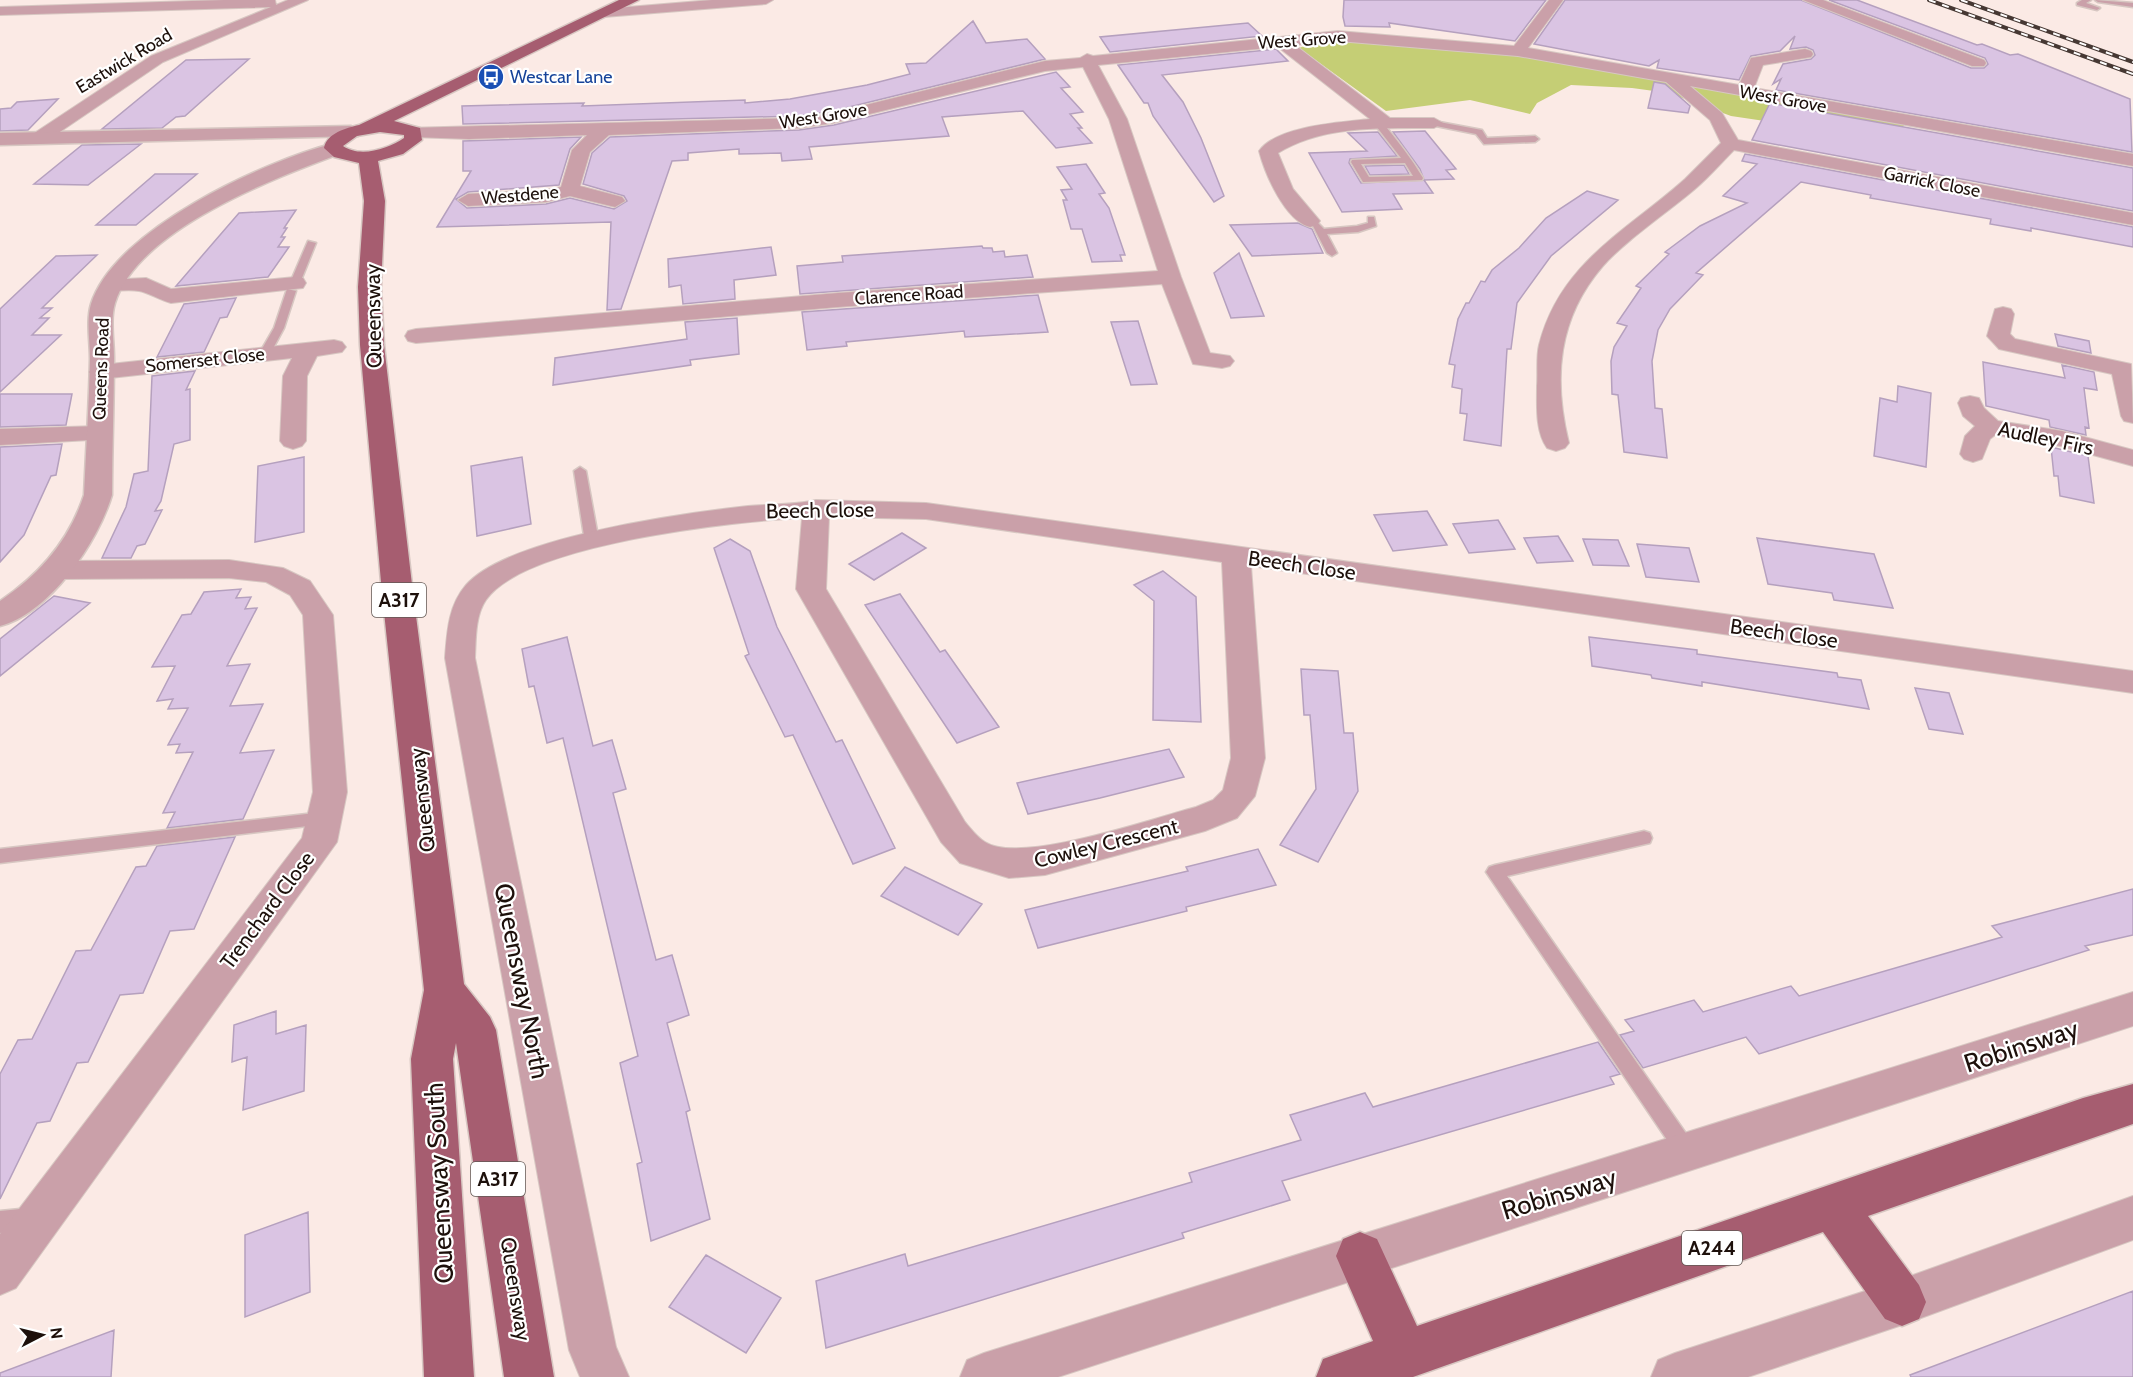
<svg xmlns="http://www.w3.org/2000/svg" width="2133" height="1377" font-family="Cabin,sans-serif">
	<rect width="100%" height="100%" fill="#fbeae5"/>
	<path fill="#c5ce75" d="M1318,41c198,2 394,47 589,81l-16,18 -160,-24 -62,-23 -37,-5 -61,-3 -34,18 -7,11 -60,-14 -84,11 -87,-63z"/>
	<path fill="#dac4e3" stroke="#b5a0be" stroke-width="1.5" d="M1344,0h202l-31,41 -126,-18 1,4 -45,-1 -2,-9z
		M1565,0h236l170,68h13l4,-4 -3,-6 -156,-58h28l120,45 5,-1 28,11 8,-1 112,45 2,53 -356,-62 5,-11 -8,5 10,-20 28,-5 4,-4 -2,-5 -7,-3 -16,2 5,-13 -15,15 -29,5 -12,24 -82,-12 2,-8 -10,6 -115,-22z
		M973,21l13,22 41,-4 18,20 -212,52 -34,5 -336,8 -1,-18 122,-3 -2,3 163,-6v3l45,-4 77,-14 43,-11 -4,-10 20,-1z
		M1248,23l14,13 -152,16 -10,-15z
		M1276,49l12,12 -126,14 21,27 18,36 23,58 -10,6 -61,-86 -5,-13h-4l-26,-38z
		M249,59l-64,57 -9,1 -14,11 -60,1 84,-69z
		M1056,72l14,15 -9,1 22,24 -13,2 12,14h-4l14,15 -36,5 -33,-37 -81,6 7,19 -140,11 3,12 -30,2 -1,-8 -42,1v-5l-51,4v7l-16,1 -51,148 -14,1 4,-88 -174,5 34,-56h-8v-30l118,-4 -11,12 -11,36 -91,7 -12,7 11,9 79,-4 24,-6 44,11 13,-8 -3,-5 -41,-12 9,-31 18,-16 189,-7 35,-5z
		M1654,82l11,2 25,22 -2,7 -40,-5z
		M58,99l-30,31 -28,1v-22l11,-1 6,-6z
		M1770,103l363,65v43l-381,-71z
		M1425,131l31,38 -10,1 8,9 -30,1 -4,-11 -27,-37z
		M1378,132l19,24 -47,3 -1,4 12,20 63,-3 9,13 -40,1 9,15 -60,3 -33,-59 58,-2 -19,-18z
		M141,144l-53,41 -54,-1 48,-39z
		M1745,154l388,73v20l-102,-19v3l-41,-7 1,-5 -121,-21 1,-3 -70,-13 -105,91 7,2 -33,34 -12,21 -6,31 3,47 7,1 5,49 -43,-6 -6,-57 -6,-1 -1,-33 3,-14 13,-21 -10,-3 24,-35 -5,-2 33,-32 -4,-2 35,-26 47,-23 -24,-7 34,-32 -15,-3z
		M1086,164l19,29 -6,1 10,14 16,47h-5l2,6 -30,1 -10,-33h-11l-8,-29h4l-6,-10 11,-1 -15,-22z
		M1404,165l5,9 -39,1 -5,-9z
		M155,174h42l-61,51h-40z
		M1587,191l31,9 -67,56 -34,47 -6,46h-4l-6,97 -37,-6 3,-26 -7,-1 2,-24 -10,-2 3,-22 -6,-1 9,-45 8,-16h3l12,-22 4,1 7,-12 27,-22 27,-30z
		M296,210l-12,18h3l-6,9h4l-7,10h11l-21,30 -92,9 63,-73z
		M1298,223l14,6 11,24 -71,3 -22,-31z
		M982,246l1,2h9l1,4 11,-1 1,6 22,-2 6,22 -233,17 -3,-28 46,-4 -1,-6z
		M771,247l5,28 -42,5 1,19 -52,5 -2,-19 -12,2 -1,-28z
		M1239,253l25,63 -33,2 -17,-45z
		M97,255l-55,53h10l-12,10h9l-17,17h29l-61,57v-83l56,-53z
		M1038,295l10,37 -83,5 -1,-6 -118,11 1,4 -40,4 -5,-38z
		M236,298l-9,19 -7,1 -16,34 -47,5 27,-53z
		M737,318l2,36 -49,6 1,5 -138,20 2,-27 132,-19 -2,-17z
		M1138,321l19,63 -26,1 -20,-63z
		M2055,334l34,7 2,12 -33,-7z
		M1983,362l82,16 -3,-13 32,7 3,18 -13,-2 5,40 -4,-1 1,8 -36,-8 -1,-7 -63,-14z
		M195,371l-9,19 4,-1v51l-16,4 -13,57 -6,10 7,-1 -17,34 -8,2 -6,12h-29l24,-51 8,-33 14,-3 4,-95z
		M1898,386l33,7 -5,74 -52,-11 6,-58 17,4z
		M0,394h72l-6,31 -66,2z
		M62,444l-6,31 -5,1 -27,59 -24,27v-115z
		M2051,447l37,9 6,47 -34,-7 -2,-20h-4z
		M304,457v75l-49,10 3,-76z
		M522,457l9,67 -54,12 -6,-70z
		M1427,511l20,34 -54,6 -19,-36z
		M1498,520l17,29 -46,4 -16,-29z
		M902,533l24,15 -52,32 -25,-16z
		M1558,536l15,25 -36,2 -13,-25z
		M1757,538l117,16 19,54 -59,-8 -2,-7 -64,-9z
		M730,539l20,12 27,76 59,115 6,-2 53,108 -42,16 -60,-129 -8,2 -40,-81 4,-2 -35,-106z
		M1583,539l35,1 11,26 -36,-1z
		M1637,544l52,4 10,34 -53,-5z
		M1163,571l33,26 5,125 -48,-2 1,-119 -20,-16z
		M241,589l-5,9 15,-1 -6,12 12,-1 -30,58 23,-2 -20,42 33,-2 -23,49 34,-3 -31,69 -76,9 8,-16 -12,1 30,-61 -17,1 4,-9 -12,1 20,-37 -20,1 5,-10 -16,2 18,-35 -23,1 30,-52 9,-1 13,-22z
		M900,594l40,58 5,-2 54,77 -42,16 -92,-138z
		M54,596l36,7 -90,73v-37z
		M567,637l26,109 19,-6 14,49 -13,4 43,167 16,-5 17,60 -22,8 23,87 -4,2 24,107 -59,22 -14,-77 5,-2 -22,-99 18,-7 -75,-318 -16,5 -13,-57 -5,1 -7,-38z
		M1589,637l108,13v4l140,19 1,4 23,3 8,29 -167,-27v4l-50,-8 -1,-3 -59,-9z
		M1301,669l37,2 6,62h9l5,58 -40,71 -38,-17 36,-56 -6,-74h-6z
		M1915,688l34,5 14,41 -34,-5z
		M1169,749l15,28 -84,21 -72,16 -11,-31z
		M235,837l-41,92 -24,2 -27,62 -23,2 -32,67 -11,1 -27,58 -13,2 -37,76v-125l18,-34 14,-1 44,-88 15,-1 45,-83 10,-1 11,-20z
		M1258,849l18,36 -90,22 1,4 -149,37 -13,-38 163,-39 -2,-4z
		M905,867l77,37 -24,31 -77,-39z
		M2133,889v46l-48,11 4,4 -330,104 -13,-17 -103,31 -23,-33 14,-4 -9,-11 69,-20 9,12 88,-26 8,10 203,-59 -10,-11z
		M276,1011v23l30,-9 -2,66 -61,19 4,-53 -15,5 2,-37z
		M1598,1042l22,32 -10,3 4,7 -332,97 8,19 -108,33 2,5 -358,110 -10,-67 89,-27 3,12 284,-84 -3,-9 112,-33 -11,-25 75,-22 8,14z
		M308,1212l2,80 -65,25v-82z
		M706,1255l75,43 -35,55 -77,-46z
		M2133,1291v86h-222l-1,-2z
		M114,1330l-3,47h-111v-4z"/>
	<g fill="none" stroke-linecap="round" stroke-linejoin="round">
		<g stroke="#d7c7c2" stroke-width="3">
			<path id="service" d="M2082,0h9l-5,3 14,5 -3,2 -20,-5v-2z
				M2095,0l38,3v4l-35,-5z
				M1434,121l48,9 5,8 48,-2 4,3 -4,3 -51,2 -8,-10 -45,-9 -1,-2z
				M1376,122h6c15,18 29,36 41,56l-1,2 -59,2 -12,-20 1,-2 49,-2 -25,-32zM1405,163l8,13 -44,1 -8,-13z
				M1368,217h6l2,9 -18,6 -31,2 10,19 -5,3 -5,-3 -14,-27 5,-3 6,6 33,-3 11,-3z
				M308,241l8,2 -16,40 -9,2 -1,-2z
				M287,289l9,2 -12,37 -15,28h-8l-2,-2 15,-26z
				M580,467l6,4 13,71 -7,4 -7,-4 -11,-71z
				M324,812l6,2 2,4 -2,4 -6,2 -324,39v-14z
				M1644,831l6,2 2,5 -2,5 -143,33 187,269 3,7 -3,7 -7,3 -7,-3 -194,-287 3,-5 6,-2z
				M30,1208l8,3 3,7 -3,7 -38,8v-22z"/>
		</g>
		<g stroke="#d7c7c2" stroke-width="2">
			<path id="minor" d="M224,0h51l1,5 12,-5h20l-145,62 -118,80h-12l-3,-4 3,-4 118,-78 120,-49 -271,8v-8z
				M712,0h61l-7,4 -162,13 -7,-4 7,-4z
				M1549,0h14l-35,48 211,37 12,-27 54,-9 6,2 2,3 -2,3 -48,8 -9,23 379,66v12l-443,-80 32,27 16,27 395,73v12l-399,-75c-13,13 -25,27 -39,39 -27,23 -70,52 -92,77 -45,52 -50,112 -34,177l-4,5 -9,3 -9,-3c-12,-17 -10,-42 -10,-62 1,-13 -1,-29 2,-41 21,-83 88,-114 146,-166 12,-12 24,-24 36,-36l-11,-23 -44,-38 -148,-26 -180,-15 -43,4 95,73h44l9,5 -9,5c-51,0 -111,-3 -156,25l15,36 27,32 -3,4 -7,2c-25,-6 -45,-53 -51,-76 17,-25 83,-29 111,-32l-92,-72 -180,18 29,54 54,158 29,76 20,3 4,5 -4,5 -8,2 -29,-4 -31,-80 -324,23 -422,36 -8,-2 -3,-5 3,-5 8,-2 422,-36 320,-22 -49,-152 -26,-52 -38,4 -212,52 -34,5 -190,7 -19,17 -10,34 42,11 3,4 -10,6 -45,-11 -24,6 -78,4 -10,-6 10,-6 78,-4 15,-3 11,-37 15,-15 -118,4 -56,-2 -6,-1 -3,-4 3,-4 392,-10 34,-5 212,-52 35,-3 7,-4 6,2 245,-25 176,15z
				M1803,0h20l161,60 2,3 -2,3h-12z
				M295,277l8,1 3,5 -3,5 -132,15c-11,-3 -24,-11 -32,-12 -12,-2 -23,1 -35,-1l-3,-5 3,-5 42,-2 25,11z
				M2003,307l8,2 3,5 -4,20 5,5 116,25 2,59 -9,-2 -3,-5 -9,-42 -113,-25 -12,-13 8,-27z
				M334,340l8,2 4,5 -4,5 -25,4 -10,20 -1,65 -4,5 -9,3 -9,-3 -4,-5 3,-65 9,-18 -191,21 -8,-2 -4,-5 4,-5 8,-2z
				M1970,396l9,2 5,10 14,13 64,10 71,19v16l-73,-20 -65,-11 -5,4 -8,20 -9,3 -9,-3 -4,-5 5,-18 10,-10 -12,-10 -5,-13 3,-5z
				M99,426l9,3 4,5 -4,5 -108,6v-16z
				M816,500l110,3 1207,168v22l-882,-127 14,192 -10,38 -18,22 -32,13 -160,44 -36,3 -49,-15 -19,-21 -145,-253 6,-71c-66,3 -278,26 -316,82 -11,16 -10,40 -11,58l141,689 13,30h-49l-11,-27 -124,-692c2,-26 3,-52 21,-73 42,-48 218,-72 282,-79 22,-2 46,-1 68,-6zM829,517l97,2 296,43 9,196 -8,32 -10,10 -17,7c-42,11 -176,58 -211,35 -7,-4 -14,-13 -20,-20l-139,-233z
				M229,560l54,8 27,13 23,34 14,177 -10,50 -321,446 -16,7v-61l302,-396 11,-46 -10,-177 -13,-20 -24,-13 -37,-4 -172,1 -10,-3 -4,-6 4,-6 10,-3z
				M2133,992v34l-1075,351h-98l7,-17 17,-7z
				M2133,1196v44l-231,85 -154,52h-97l7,-17 17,-7 227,-74z"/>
		</g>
		<g stroke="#d7c7c2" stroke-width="3">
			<path id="tertiary" d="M351,126l9,6 -2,4 -358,9v-12z
				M335,143l7,2 2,4 -2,4c-67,25 -204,76 -227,150 -5,17 -1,37 -1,55 0,45 -2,91 -2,137 -14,47 -62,118 -112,131v-25c40,-27 69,-60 84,-106 2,-45 5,-91 6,-136 0,-18 -4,-38 1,-55 23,-74 173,-143 244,-161z"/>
		</g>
		<g stroke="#d7c7c2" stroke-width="3">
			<path id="primary" d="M619,0h20l-245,121 26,7 2,12 -19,14 -25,7 7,40 -4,86 3,58 29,248 51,391 26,33 6,13 58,347h-50l-48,-334 -3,16 21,318h-50l-13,-318 13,-69 -42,-397 -22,-248 -2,-58 6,-86 -5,-38 -25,-6 -10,-9c3,-15 22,-20 35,-23zM380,132l24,3v3c-16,11 -44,20 -61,8l14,-10z
				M2133,1084v40l-265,92 51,69 7,17 -7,17 -17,7 -17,-7 -62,-87 -410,145h-97l7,-18 50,-18 -37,-85 7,-17 17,-7 17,7 40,87 666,-228z"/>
		</g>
		<use href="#service" fill="#caa0a9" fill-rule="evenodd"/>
		<use href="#minor" fill="#caa0a9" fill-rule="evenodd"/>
		<use href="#tertiary" fill="#caa0a9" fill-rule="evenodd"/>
		<use href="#primary" fill="#a65d70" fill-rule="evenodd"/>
		<g stroke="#463833" stroke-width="4">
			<path id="rail" d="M1929,0l204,74
				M1961,0l172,62"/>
		</g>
		<use href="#rail" stroke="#fff" stroke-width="2" stroke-dasharray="7" stroke-linecap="butt"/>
	</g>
	<defs>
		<g id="bus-disc" transform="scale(1.35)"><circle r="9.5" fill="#1a4fb4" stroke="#fff"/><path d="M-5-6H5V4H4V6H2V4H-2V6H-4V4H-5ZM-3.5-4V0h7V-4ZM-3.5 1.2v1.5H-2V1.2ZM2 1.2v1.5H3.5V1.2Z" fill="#fff"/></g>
	</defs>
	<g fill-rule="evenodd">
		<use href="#bus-disc" x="491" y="77"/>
	</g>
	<g text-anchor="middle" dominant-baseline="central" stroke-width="4.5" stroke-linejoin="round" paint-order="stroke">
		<g font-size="18" fill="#1d100b" stroke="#fff">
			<text transform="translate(1302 40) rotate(-4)">West Grove</text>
			<text transform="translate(124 61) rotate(-31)">Eastwick Road</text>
			<text transform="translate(1783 99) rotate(10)">West Grove</text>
			<text transform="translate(823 116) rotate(-9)">West Grove</text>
			<text transform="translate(1932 182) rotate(11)">Garrick Close</text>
			<text transform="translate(520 195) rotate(-5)">Westdene</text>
			<text transform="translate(909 295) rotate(-4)">Clarence Road</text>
			<text transform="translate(205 360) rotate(-6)">Somerset Close</text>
			<text transform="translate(101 369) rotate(-88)">Queens Road</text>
		</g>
		<g font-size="18" fill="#164399" stroke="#fff" text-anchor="start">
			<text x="510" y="77">Westcar Lane</text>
		</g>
		<g fill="#fff" stroke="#615854" stroke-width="1.5">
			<rect x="372" y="583" width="54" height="34" rx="4.5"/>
			<rect x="471" y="1162" width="54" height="34" rx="4.5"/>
			<rect x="1682" y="1231" width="60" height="34" rx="4.5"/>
		</g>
		<g font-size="20" font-weight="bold" fill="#1d100b">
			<text x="399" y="600">A317</text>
			<text x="498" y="1179">A317</text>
			<text x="1712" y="1248">A244</text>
		</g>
		<g font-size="21" fill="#1d100b" stroke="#fff">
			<text transform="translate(373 316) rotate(-91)">Queensway</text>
			<text transform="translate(2046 438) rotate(12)">Audley Firs</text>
			<text transform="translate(820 510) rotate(-1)">Beech Close</text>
			<text transform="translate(1302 565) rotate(8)">Beech Close</text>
			<text transform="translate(1784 633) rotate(8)">Beech Close</text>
			<text transform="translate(422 800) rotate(-96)">Queensway</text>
			<text transform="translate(1106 843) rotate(-14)">Cowley Crescent</text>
			<text transform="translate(267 910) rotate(-53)">Trenchard Close</text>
			<text transform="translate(516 1289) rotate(81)">Queensway</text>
		</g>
		<g font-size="26" fill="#1d100b" stroke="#fff">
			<text transform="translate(522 981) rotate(79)">Queensway North</text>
			<text transform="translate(2021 1046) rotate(-18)">Robinsway</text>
			<text transform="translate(439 1183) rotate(-93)">Queensway South</text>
			<text transform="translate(1559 1194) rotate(-17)">Robinsway</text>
		</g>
	</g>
	<g transform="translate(42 1335) rotate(83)" stroke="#ffffff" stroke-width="4.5" paint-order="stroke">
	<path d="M0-4.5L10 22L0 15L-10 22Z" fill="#1d100b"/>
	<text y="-9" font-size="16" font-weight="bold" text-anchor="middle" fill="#1d100b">N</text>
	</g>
</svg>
